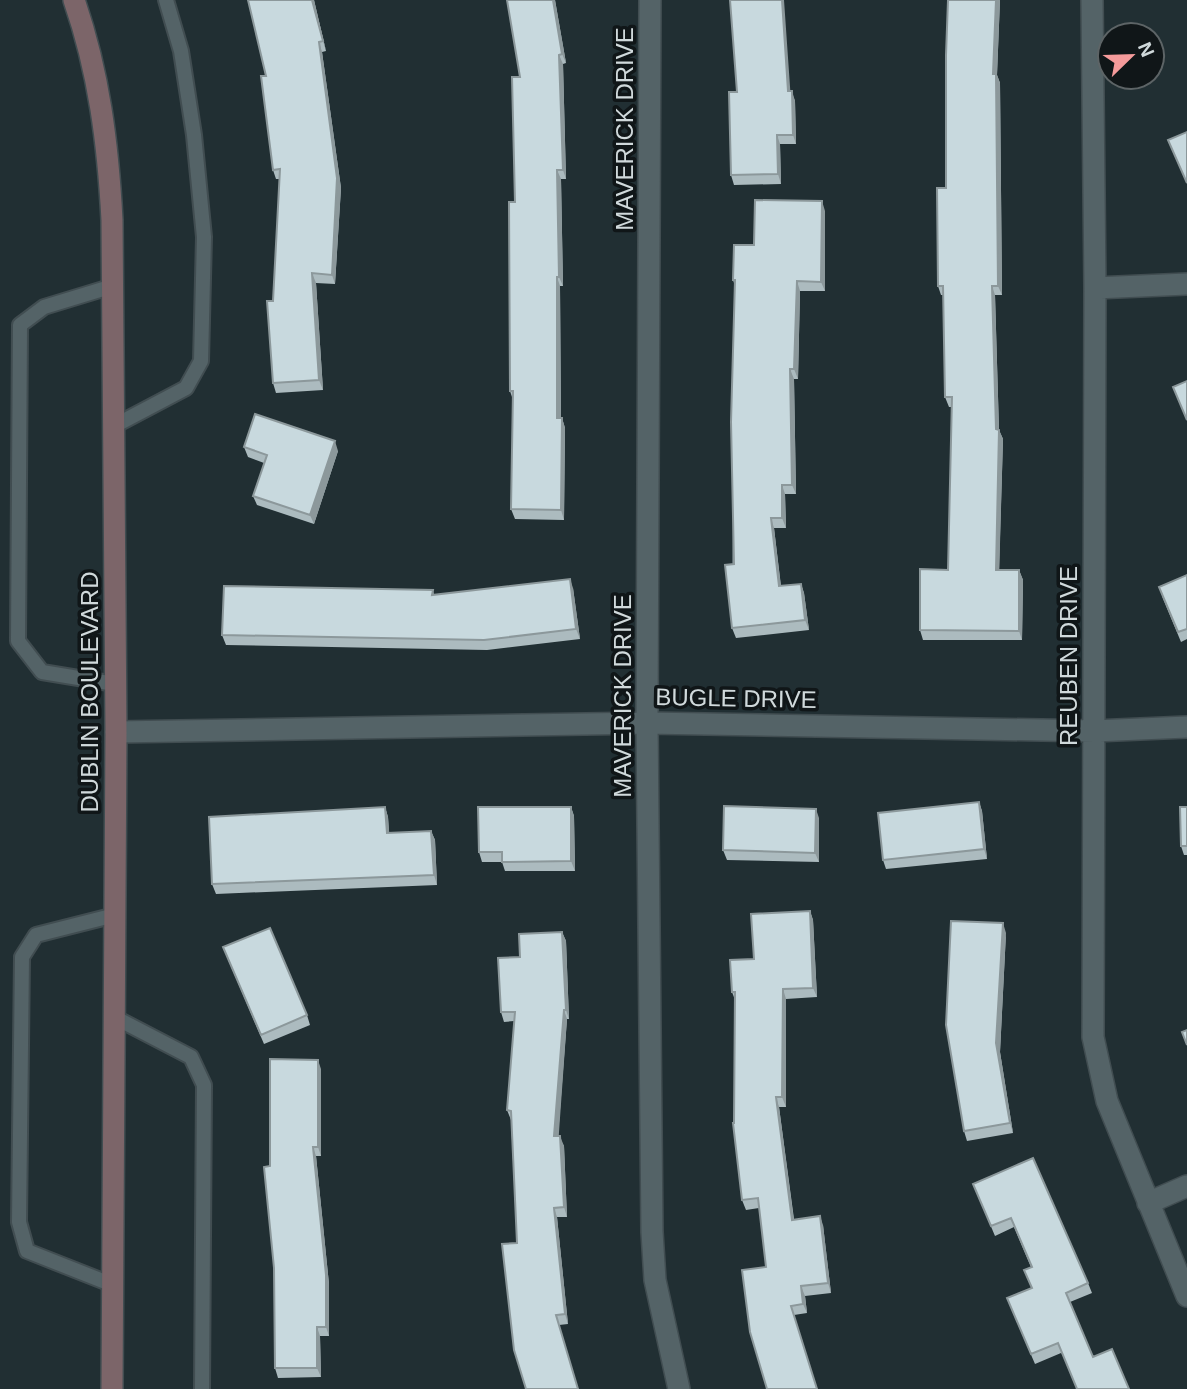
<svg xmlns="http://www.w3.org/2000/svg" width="1187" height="1389" font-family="Helvetica,sans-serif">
	<rect width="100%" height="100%" fill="#212f33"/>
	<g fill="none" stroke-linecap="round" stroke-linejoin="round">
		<g stroke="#414d51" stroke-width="18">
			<path id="lane" d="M113,286l-69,21 -24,18 -2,316 24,31 73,12
				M114,426l72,-38 15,-27 3,-124 -10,-102 -13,-84 -15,-51
				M114,1017l77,40 13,28 -2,304
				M113,1285l-86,-34 -8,-29 3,-265 14,-22 79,-20"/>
		</g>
		<g stroke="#414d51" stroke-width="24">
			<path id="street" d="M650,0l-3,723 5,509 3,48 24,109
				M1092,0l3,288 -2,749 14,64 80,195
				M1095,288l92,-4
				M116,732l531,-9 447,8 93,-4
				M1148,1203l39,-17"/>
		</g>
		<g stroke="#414d51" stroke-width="24">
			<path id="secondary" d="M74,0c25,72 34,144 38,220l4,512 -4,657"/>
		</g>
		<use href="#lane" stroke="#546367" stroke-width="14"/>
		<use href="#street" stroke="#546367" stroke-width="21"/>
		<use href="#secondary" stroke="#7c6569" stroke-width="21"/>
	</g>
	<path fill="#acbbbf" d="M248,0h66l12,51 -4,1 19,136 -6,96 -19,-1 7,107 -47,3 -3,-10v-82l7,-122h-4l-3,-9 -7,-94z
		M555,0l11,63 -3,1 3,115h-5l2,107h-3l1,132h1l3,10 -1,92 -49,-1 -4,-10 2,-109 -3,-9 10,-314z
		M948,0h52l-3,75 3,8 2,212h-7l4,135 4,9 -4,131h20l4,10 -1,60h-99l-3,-10 28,-60 4,-163h-3l-4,-10 -2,-102h-2l-3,-9 8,-98z
		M791,91l4,10 1,43h-16l1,40 -47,1 -3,-10z
		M825,211v80h-25l-2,88h-4l2,115h-11l1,34h-12l7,58 20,-2 3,9 5,37 -73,8 -4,-10 3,-342 -2,-6 21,-35z
		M244,447l94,4 -24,73 -57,-19 -4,-9 11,-33 -16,-6z
		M1187,575v64l-6,3 -19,-46z
		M573,588l7,51 -93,11 -261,-5 -4,-10 211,-45 1,5z
		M979,802l3,9 5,48 -101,10 -3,-9z
		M385,807l3,10 1,16 42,-2 4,9 2,45 -221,9 -4,-10z
		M571,807l3,9 1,55h-70l-3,-9h-20l-3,-10z
		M1187,807v48h-3l-3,-9z
		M819,818v44l-92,-2 -4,-10z
		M810,911l3,9 4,77 -31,2v108h-7l15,112 29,6 8,68 -26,3 2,17 -13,2 -28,-48 -7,-59 -13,2 -4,-10 -8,-77 1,-123 -3,-8 22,-33z
		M562,932l4,9 3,78h-2l-9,117 6,10 3,71h-10l11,107 -9,1 19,64h-52l-9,-146 -6,-123 -4,-10 7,-89 -10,1 -3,-10z
		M1006,933l-6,119 13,81 -46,8 -3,-10z
		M227,957l80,58 3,10 -46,19z
		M321,1069v87h-5l13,128v52h-9l1,41 -43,1 -3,-10 -1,-100 -4,-102z
		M973,1184l115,99 4,10 -22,9 23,55 36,32 -68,-36 -26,11 -24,-56 20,-20v-21l-17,-40 -19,9z"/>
	<path fill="#8c989b" d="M312,0h2l12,51 -3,-10z
		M553,0h2l11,63 -4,-9z
		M782,0h2l7,101 -3,-10z
		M996,0h4l-3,75 3,8 2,212 -4,-9 -5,-212z
		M319,42l3,10 19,136 -6,96 -3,-9z
		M559,55l4,9 3,115 -3,-9z
		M792,91l3,10 1,43 -3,-9z
		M777,135l3,9 1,40 -3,-10z
		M557,170l4,9 2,107 -4,-9z
		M822,201l3,10v80l-4,-9z
		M312,273l4,10 7,107 -4,-10z
		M557,277l3,9 1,142 -4,-10z
		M797,281l3,10 -2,88 -4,-10z
		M992,286l3,9 4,135 4,9 -4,140 -3,-9v-141z
		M790,369l4,10 2,115 -4,-9z
		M562,418l3,10 -1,92 -3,-10z
		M335,441l3,10 -24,73 -4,-9z
		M782,485l3,9 1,34 -4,-10z
		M771,518l3,10 8,68 -3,-10z
		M1019,570l4,10 -1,60 -3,-9z
		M570,579l3,9 7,51 -4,-10z
		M801,584l3,9 5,37 -4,-10z
		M979,802l3,9 5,48 -3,-10z
		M385,807l3,10 2,26 -3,-10z
		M571,807l3,9 1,55 -4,-10z
		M816,809l3,9v44l-4,-9z
		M431,831l4,9 2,45 -3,-10z
		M810,911l3,9 4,77 -4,-9z
		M1003,923l3,10 -6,119 13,81 -3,-10 -14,-80z
		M562,932l4,9 3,78 -3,-9z
		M783,989l3,10v108l-4,-10z
		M564,1010l3,9 -9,127 -4,-10z
		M318,1060l3,9v87l-3,-9z
		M776,1097l3,10 16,122 -3,-9z
		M560,1136l4,10 3,71 -3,-10z
		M313,1147l3,9 13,128v52l-3,-9z
		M554,1208l3,9 11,107 -3,-10z
		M820,1216l3,9 8,68 -3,-10z
		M801,1286l4,10 2,17 -4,-9z
		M317,1327l3,9 1,41 -4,-9z"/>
	<path fill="#c8d9de" stroke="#8c989b" stroke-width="2" d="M248,0h64l11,41 -4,1 18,136 -5,97 -20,-2 7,107 -46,3 -6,-82h6l7,-132 -7,1 -12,-94h5z
		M507,0h46l9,54 -3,1 4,115h-6l2,107h-2v141h5l-1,92 -50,-1 2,-118h-3l-1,-189h6l-3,-125h8z
		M730,0h52l6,91h4l1,44h-16l1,39 -47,1 -2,-83h8z
		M948,0h48l-3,74h3l2,212h-6l4,143 3,1 -3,140h23v61l-99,-1v-61l28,1 4,-173h-7l-2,-111h-5l-1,-98h9v-133z
		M1187,132v51l-19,-43z
		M755,200l67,1 -1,81 -24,-1 -3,88h-4l2,116h-10v33h-11l8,68 22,-2 4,36 -73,8 -7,-63 9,-1 -3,-142 4,-142h-2l1,-35h20z
		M1187,381v39l-14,-33z
		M255,414l80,27 -25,74 -57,-19 14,-41 -23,-8z
		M1187,575v54l-9,3 -19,-45z
		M570,579l6,50 -92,11 -262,-5 2,-49 209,4 -1,5z
		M979,802l5,47 -101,11 -5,-47z
		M724,806l92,3 -1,44 -92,-3z
		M385,807l2,26 44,-2 3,44 -222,9 -3,-67z
		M478,807h93v54l-69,1v-10h-23z
		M1180,807h7v39h-6z
		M810,911l3,77 -30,1 -1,108h-6l16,123 28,-4 8,67 -27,3 2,18 -12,2 26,83h-50l-17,-57 -8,-62 24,-3 -8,-69 -16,2 -9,-77h1l1,-131h-3l-2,-32 24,-1 -3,-45z
		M951,921l52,2 -7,120 14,80 -46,8 -18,-106z
		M270,928l37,87 -46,20 -38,-88z
		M562,932l4,78h-2l-10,126h6l4,71 -10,1 11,106 -9,1 22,74h-52l-12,-39 -12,-106 15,-1 -6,-132 -4,-1 8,-98h-14l-3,-54 22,-1 -1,-23z
		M1187,1030v15l-5,-13z
		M270,1059l48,1v87h-5l13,128v52h-9v41h-42l-1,-100 -10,-101 6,-1z
		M1033,1158l55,125 -22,10 27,64 19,-8 17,40h-52l-19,-46 -27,11 -24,-56 25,-10 -8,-18 8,-3 -21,-49 -20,8 -18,-42z"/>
	<g text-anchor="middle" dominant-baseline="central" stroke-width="7" stroke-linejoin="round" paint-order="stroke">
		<g font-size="24" fill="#d0d9db" stroke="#101618">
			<text transform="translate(624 129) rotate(-90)">MAVERICK DRIVE</text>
			<text transform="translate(1068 656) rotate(-90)">REUBEN DRIVE</text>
			<text transform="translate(89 692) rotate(-90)">DUBLIN BOULEVARD</text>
			<text transform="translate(622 696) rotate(-90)">MAVERICK DRIVE</text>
			<text transform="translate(736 698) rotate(1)">BUGLE DRIVE</text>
		</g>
	</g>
	<g transform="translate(1131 56) rotate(67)"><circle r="33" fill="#101618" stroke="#5d6466" stroke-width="2"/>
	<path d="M0-5L12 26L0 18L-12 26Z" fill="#f59b9b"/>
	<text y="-10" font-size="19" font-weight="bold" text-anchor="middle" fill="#d0d9db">N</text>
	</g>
</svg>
